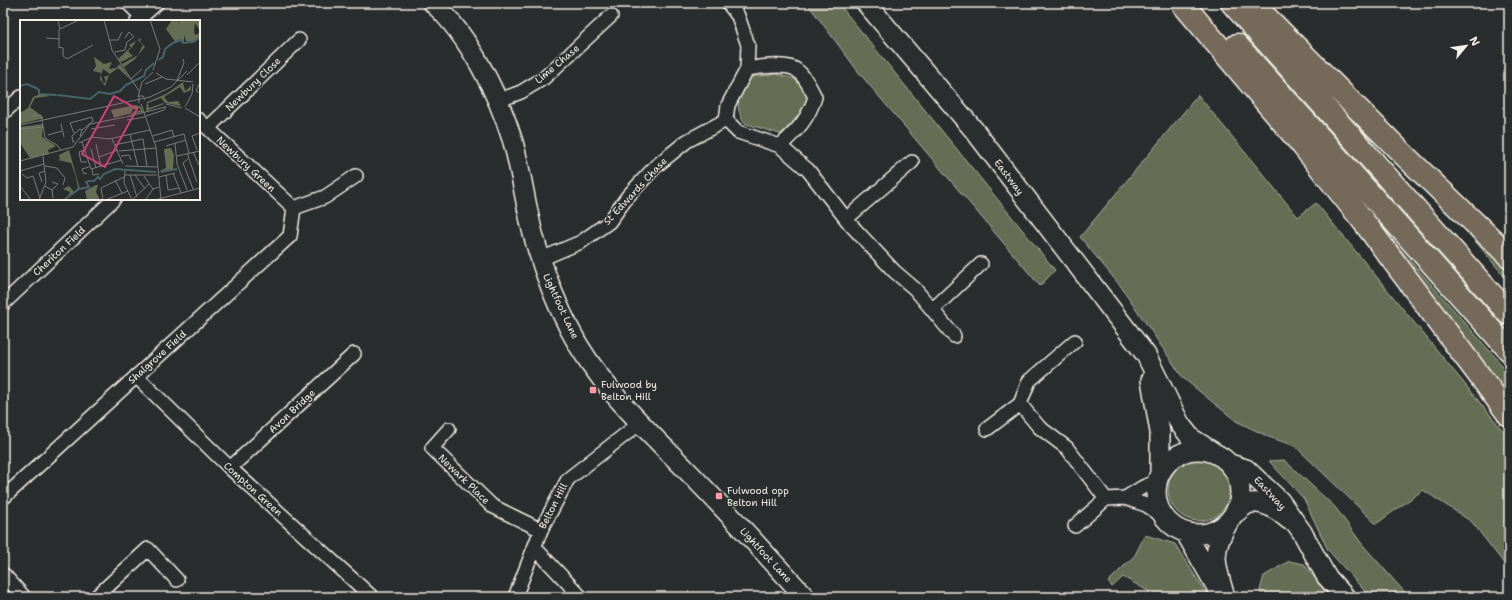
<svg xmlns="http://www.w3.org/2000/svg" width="1512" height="600" font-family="'Shantell Sans',sans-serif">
	<rect width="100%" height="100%" fill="#2a2d2e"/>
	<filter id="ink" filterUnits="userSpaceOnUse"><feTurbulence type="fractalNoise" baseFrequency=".025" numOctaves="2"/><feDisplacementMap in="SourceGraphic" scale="8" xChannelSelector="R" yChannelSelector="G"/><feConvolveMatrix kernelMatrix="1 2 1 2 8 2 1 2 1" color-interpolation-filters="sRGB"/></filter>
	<g filter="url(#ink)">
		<path fill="#656e54" stroke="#acb09e" d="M807,3h31l217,267 -15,16 -180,-212z
			M776,74c6,2 15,3 21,6 15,8 11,30 1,41 -4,5 -12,9 -18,13l-36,-11c-11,-21 -5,-28 7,-46z
			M1198,95l100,122 18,-14 193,235v132l-37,-48 -49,-32 -47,34 -81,-78 -26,-9 -33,-16 -53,-43 -61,-90 -42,-51z
			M1353,195l156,178v33z
			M1450,211l59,54v17z
			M1168 490a31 31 0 1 1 62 0a31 31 0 1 1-62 0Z
			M1284,460l51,47 27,37 47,53h-39l-42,-47 -24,-51 -35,-38z
			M1145,535l30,9 29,46 6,7h-51l-36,-20 -11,10 -4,-5 27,-27z
			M1289,561l15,3 16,21 11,12h-69l-2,-7 4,-14z"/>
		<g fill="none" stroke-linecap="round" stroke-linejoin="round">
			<g stroke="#f4f1e8" stroke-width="16">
				<path id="street" d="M128,3l14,14
					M728,3l10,13 10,29 -1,24 -19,36 -2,15 12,12 42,14 28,24 42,54 44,47 21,18 39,47
					M137,21l20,-18
					M747,69c12,-2 36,-6 48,0 9,5 16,20 20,28 -7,23 -18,33 -35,49
					M497,101l24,-9 23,-14 67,-62
					M3,113l18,-16
					M199,120l95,88
					M208,128l91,-88
					M294,208l31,-11 31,-21
					M846,219l66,-57
					M541,259l40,-17 28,-20 19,-26 28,-30 31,-25 39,-21
					M3,304l111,-105
					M932,310l49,-46
					M1075,341l-46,40 -9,23 19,23 28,21 39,51
					M136,376l94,92 142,129
					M449,429l-17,19 60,58 49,24
					M987,429l33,-25
					M230,468l124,-114
					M3,498l287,-262 4,-28
					M1125,498l18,-11 15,-6
					M1075,526l31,-27 19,-1 21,7 19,13
					M535,548l46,49
					M3,574l21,23
					M96,597l52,-48 29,31
					M515,597l26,-67 27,-51 72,-56"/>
			</g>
			<g stroke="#f4f1e8" stroke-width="22">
				<path id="secondary" d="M433,3c37,34 65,91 80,139 8,29 12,59 19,88 9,34 22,69 38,100 30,59 85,107 130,154 36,37 70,75 105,113
					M866,3l108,127 172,225 34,69 11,14 22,14
					M1151,380l9,52v42
					M1156 492a42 42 0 1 1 84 0a42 42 0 1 1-84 0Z
					M1230,464l16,5 34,32 22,31 24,44 19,21
					M1234,514c5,-3 11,-10 17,-11 14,-2 28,8 38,17
					M1185,532l31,54
					M1225,597c-10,-33 -15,-45 4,-76"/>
			</g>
			<g stroke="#f4f1e8" stroke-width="25">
				<path id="highway" d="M1182,3l121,143 61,76 145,193
					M1232,3l277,311
					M1252,3l155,155 102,98
					M1237,45l272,305"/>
			</g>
			<use href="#street" stroke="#2a2d2e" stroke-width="13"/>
			<use href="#secondary" stroke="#2a2d2e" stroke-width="19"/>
			<use href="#highway" stroke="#746a5a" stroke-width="22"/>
		</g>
	</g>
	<g fill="#ff9aa2" stroke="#2a2d2e" stroke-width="1.5">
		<rect x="589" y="386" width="8" height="8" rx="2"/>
		<rect x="715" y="492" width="8" height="8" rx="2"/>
	</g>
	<g text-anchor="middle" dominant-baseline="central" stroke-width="3" stroke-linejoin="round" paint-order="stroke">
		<g font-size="10" fill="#f4f1e8" stroke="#2a2d2e">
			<text transform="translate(557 64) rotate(-40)">Lime Chase</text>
			<text transform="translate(253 84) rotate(-44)">Newbury Close</text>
			<text transform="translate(246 164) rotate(43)">Newbury Green</text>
			<text transform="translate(1009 177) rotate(53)">Eastway</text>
			<text transform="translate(635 191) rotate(-47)">St Edwards Chase</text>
			<text transform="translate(59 251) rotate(-43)">Cheriton Field</text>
			<text transform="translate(561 306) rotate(65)">Lightfoot Lane</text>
			<text transform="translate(157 357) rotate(-42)">Shalgrove Field</text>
			<text transform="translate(292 411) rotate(-43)">Avon Bridge</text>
			<text transform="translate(464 479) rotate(44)">Newark Place</text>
			<text transform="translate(253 489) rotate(42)">Compton Green</text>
			<text transform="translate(1270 493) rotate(47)">Eastway</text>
			<text transform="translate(553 506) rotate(-63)">Belton Hill</text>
			<text transform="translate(766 555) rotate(47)">Lightfoot Lane</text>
		</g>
		<g font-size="10" fill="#f4f1e8" stroke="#2a2d2e" text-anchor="start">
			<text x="601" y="384">Fulwood by<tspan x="601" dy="12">Belton Hill</tspan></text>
			<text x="727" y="490">Fulwood opp<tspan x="727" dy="12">Belton Hill</tspan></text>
		</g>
	</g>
	<g transform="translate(20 20)">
		<rect width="180" height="180" fill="#2a2d2e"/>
		<path d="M152,0h6l1,3 1,-3h20v11l-5,-8 -1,7 1,5 5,-2v4l-7,5 -7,-1 -2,-6v7l-4,-3 -4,4 -10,-14zM121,18l-1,3 5,6 -11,13 -10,7 -2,-3 16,-9 5,-10 -5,-5 -2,1 -3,5 -5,5 5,5 -12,6 -3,-3 13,-12 -2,-2zM74,37l10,7 8,-2 -3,7 7,-1 4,-4 11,16 -13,-12 -8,6 -7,-5 -2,6 2,8 3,-1 -2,-5 5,-2 -4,11 -4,-5 -1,-2 1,-6 -8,-2 3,-5zM163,62l2,9 6,-5v4l-7,3 -4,-6 -16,10 4,5 10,-1 3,5 -16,-3 -4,-5 -13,5 1,5 14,-5 1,1 -18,7 1,-9 19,-8zM20,74l10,2 -15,2 -5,9 14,11 -24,6v-11l8,-5 5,-11zM116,85l5,2 2,5 -17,3 15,-5 -2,-2 -6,1 -2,4 -17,5 -3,-8zM23,104l-1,13 14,9 -8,4 1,4 -19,4 -10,-15v-16zM151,128l3,7 -1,14 -15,3 8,-4 -2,-19zM49,130l11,39 -12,7 2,-4 -7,-3 6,-3 5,6 4,-4 -2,-11 -5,-14 -13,-3 2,-1 -1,-4zM76,165h2l-2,7 4,8h-13l-2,-9z" fill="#656e54"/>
		<path fill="none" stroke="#47646b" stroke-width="2" d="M138,40l5,-3 2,-8 8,-6 8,-3 2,3 10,-1 7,-4M0,66l7,-2 9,4 3,2v4l18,1M38,75l32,4 9,-7 11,2 10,-3 6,-6 18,-9 2,-6 8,-7M141,152l16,-3M44,180l15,-11 10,-2 -3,-5 3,-1h5l4,-4 2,2 4,-5 11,-5 41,3"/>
		<path fill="none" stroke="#7b7b78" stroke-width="1" d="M38,0l2,9 19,-9M84,0l8,30 27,41M130,0l10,29 -7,21M26,18l14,1M89,20h9l4,-8M39,27l4,1v8l4,3 26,-14M39,28v-19M95,32l10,-2 2,-8 7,-5 -5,-5 -4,6M136,53l10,6 27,3M167,55l13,-13M111,59l11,-10M157,60l7,-17 -1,-4M125,64l17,-7M179,64l-3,7 4,2M118,77l4,-15 11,-10M119,83v-7h4l2,4M121,84l15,43 5,53M146,84l16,4M165,87l7,-13 1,-10M165,88l15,9M12,96l9,-1 4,23 12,7 4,5M126,96l18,-6 2,-4M106,97l39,-10M107,100l18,-3M41,104l3,13M0,105l130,-28 21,-10 16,-16M0,109l24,-2M71,109l24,-4M54,113l-4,-10 22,-6 1,4 -11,9M110,114l8,33M28,115l14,-4M133,116l19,-6 2,7M92,119l11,25M55,122h-2l-1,-6 8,-7 2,1 -2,6M62,122l9,27 31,-9M134,122l30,-8 5,19M59,123l13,-6 17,2 41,-9M155,123l2,21 10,26M76,124l5,23M94,125l29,-6 4,28M146,126l20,-6M66,129l-7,3 2,10h6M71,129l5,19M177,130l-5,-14 8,-3M99,131l37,-3M173,132l6,13M167,133l10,29M101,136l8,-1 2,5M157,136l23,-5M79,137l19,-7M168,139l-5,4 10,26M0,141l53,-14 17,-23 35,-7M25,146l12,2 8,10 -2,7M105,146l32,1M72,149l1,6 6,-1M0,151l24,-7M105,151l-1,12 8,17M67,153l-3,1 -2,-5 7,-2M153,153l8,20M2,154l5,4 6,-2 7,22M105,155h32M110,155l7,22M115,155l10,14M146,155l2,15 11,-2M124,156l9,13M139,157l16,-4M95,160l7,13M22,162l-3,-9 6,-2M32,162l6,2 -6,6M0,166l11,14M25,166l7,4 1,8M19,180l7,-18 -3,-26M83,180l-2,-12 23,-11M85,180l23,-9M112,180l17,-16M125,180l8,-11 6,-2M135,180l45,-12"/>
		<path fill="#cc4377" fill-opacity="0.15" stroke="#cc4377" stroke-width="2" d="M94,76l23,13 -32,58 -23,-13z"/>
		<rect width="180" height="180" fill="none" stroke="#f4f1e8" stroke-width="2"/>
	</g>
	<rect width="1512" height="600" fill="none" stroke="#2a2d2e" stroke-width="16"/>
	<rect x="8" y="8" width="1496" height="584" fill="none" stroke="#f4f1e8" stroke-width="1.5" filter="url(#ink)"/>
	<g transform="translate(1466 46) rotate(61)" stroke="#2a2d2e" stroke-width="3" paint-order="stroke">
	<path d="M0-3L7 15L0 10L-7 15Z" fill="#f4f1e8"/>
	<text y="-6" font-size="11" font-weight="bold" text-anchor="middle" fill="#f4f1e8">N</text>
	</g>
</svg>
